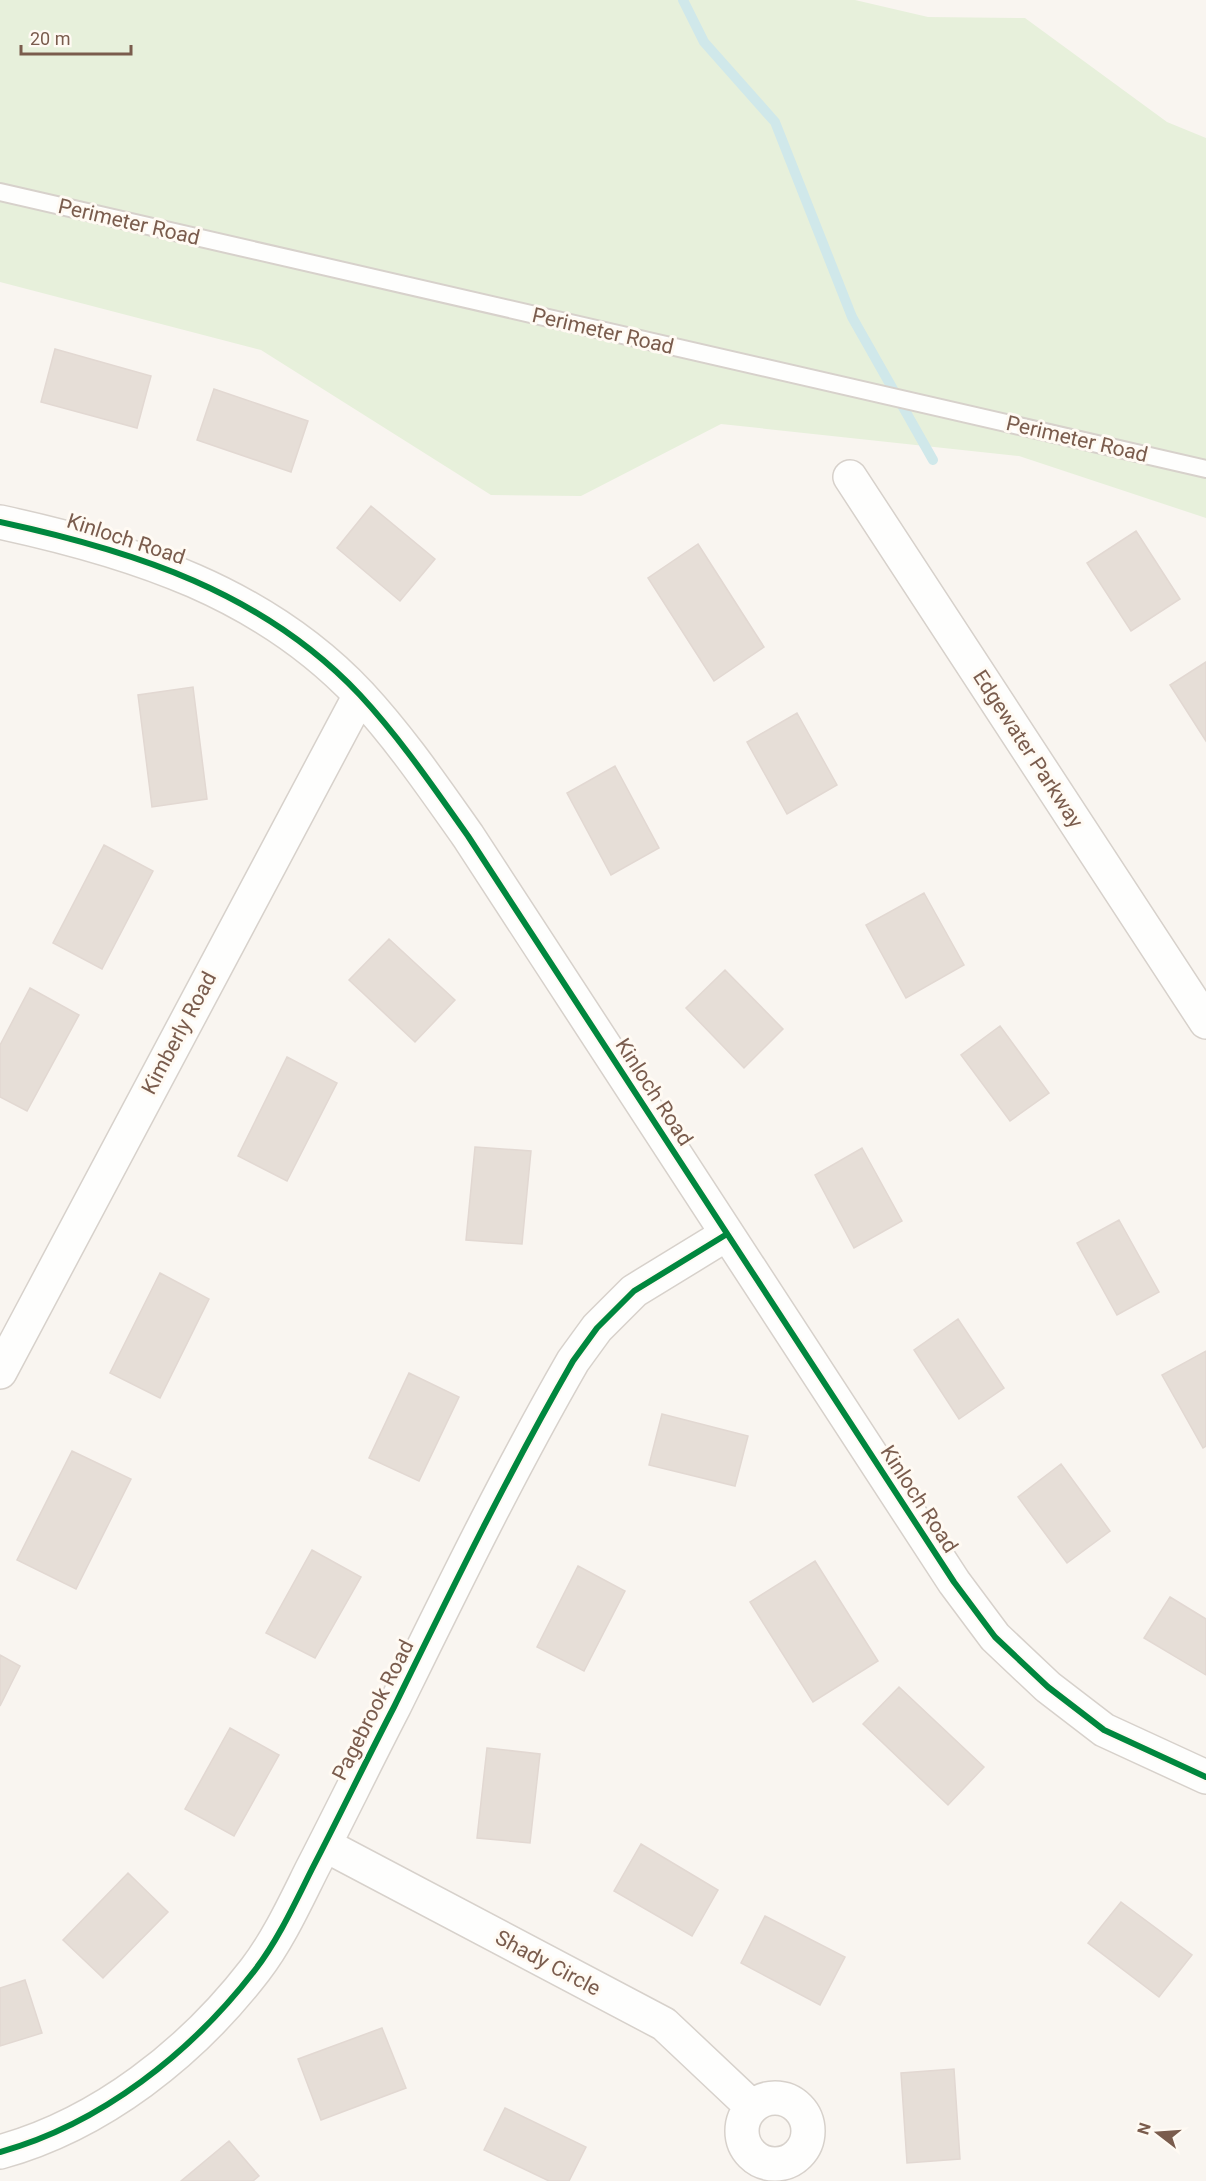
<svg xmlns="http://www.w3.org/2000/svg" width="1206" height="2181" font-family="Roboto,sans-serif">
	<rect width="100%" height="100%" fill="#f9f5f0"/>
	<path fill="#e7f0db" d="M0,0h855l73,17 97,1 142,104 39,16v380l-187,-62 -298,-32 -140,72 -90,-1 -230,-145 -261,-68z"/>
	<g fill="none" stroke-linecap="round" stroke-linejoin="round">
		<path stroke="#d0e8ea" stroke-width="10" d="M683,0l21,42 71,80 77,195 81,143"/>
	</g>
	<path fill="#e6ded7" stroke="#e2d8d2" stroke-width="1.5" d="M55,349l96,27 -14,52 -96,-26z
		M214,389l94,32 -17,51 -94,-32z
		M371,506l64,53 -35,42 -63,-53z
		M1136,531l44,68 -49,32 -44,-68z
		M698,544l66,103 -50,34 -66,-103z
		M1206,662v79l-36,-56z
		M193,687l14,112 -55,8 -14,-112z
		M797,713l40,72 -50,29 -40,-72z
		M615,766l44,82 -48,27 -44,-82z
		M104,845l49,26 -51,98 -49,-26z
		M924,893l40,72 -58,33 -40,-73z
		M389,939l66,61 -40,42 -66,-62z
		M725,970l58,59 -39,39 -58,-60z
		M30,988l49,27 -52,96 -27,-14v-52z
		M1000,1026l49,67 -39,28 -49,-66z
		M287,1057l50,26 -50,98 -49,-25z
		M475,1147l56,4 -9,93 -56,-4z
		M862,1148l40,73 -48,27 -39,-73z
		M1119,1220l40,72 -42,23 -40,-72z
		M160,1273l49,26 -49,99 -50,-25z
		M958,1319l46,69 -45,31 -45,-69z
		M1206,1351v95l-3,2 -41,-73z
		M409,1373l50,24 -40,84 -50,-23z
		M662,1414l86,22 -13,50 -86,-21z
		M72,1451l59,28 -55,110 -59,-29z
		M1061,1464l49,67 -43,32 -49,-66z
		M312,1550l49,27 -46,81 -49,-25z
		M815,1561l63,100 -65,41 -63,-100z
		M578,1566l47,25 -41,80 -47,-24z
		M1170,1597l36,22v56l-62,-37z
		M0,1655l20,11 -20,40z
		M899,1687l85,80 -36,38 -85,-81z
		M230,1728l49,27 -45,81 -49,-27z
		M487,1748l53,6 -10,89 -53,-5z
		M641,1844l77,46 -26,46 -78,-45z
		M128,1873l40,39 -65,66 -40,-38z
		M1121,1902l71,53 -33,42 -71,-54z
		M765,1916l80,41 -25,48 -79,-42z
		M25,1980l17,53 -42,13v-58z
		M382,2028l24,60 -85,32 -23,-61z
		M954,2069l6,90 -53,4 -6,-90z
		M505,2108l81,39 -17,34h-20l-65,-31z
		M229,2141l30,35 -6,5h-72z"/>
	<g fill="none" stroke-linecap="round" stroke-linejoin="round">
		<g stroke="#d7d1cb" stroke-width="20">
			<path id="service" d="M0,192l1206,277"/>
		</g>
		<g stroke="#d7d1cb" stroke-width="36">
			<path id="minor" d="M850,477l356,545
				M0,522c134,29 263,70 360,173 40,43 74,93 108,141l486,746 41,55 53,50 56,43 102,47
				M0,1372l360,-677
				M325,1845l339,179 88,83
				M742 2131a33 33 0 1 1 66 0a33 33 0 1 1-66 0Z
				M0,2152c101,-28 191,-99 255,-182 23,-30 40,-67 57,-101 28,-54 54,-108 82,-162 57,-116 114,-233 179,-346l24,-33 37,-37 93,-57"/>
		</g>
		<use href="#service" stroke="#fefefd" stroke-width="16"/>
		<use href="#minor" stroke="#fefefd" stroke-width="33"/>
		<g stroke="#fffaf3" stroke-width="10">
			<path id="cycleway" d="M0,522c134,29 263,70 360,173 40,43 74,93 108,141l486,746 41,55 53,50 56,43 102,47
				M0,2152c101,-28 191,-99 255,-182 23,-30 40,-67 57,-101 28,-54 54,-108 82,-162 57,-116 114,-233 179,-346l24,-33 37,-37 93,-57"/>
		</g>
		<use href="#cycleway" stroke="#00873e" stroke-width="6"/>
	</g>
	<g text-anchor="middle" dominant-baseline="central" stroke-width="6" stroke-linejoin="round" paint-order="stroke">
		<g font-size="21" fill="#7a5c4d" stroke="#fffaf3">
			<text transform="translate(129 222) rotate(13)">Perimeter Road</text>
			<text transform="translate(603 331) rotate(13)">Perimeter Road</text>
			<text transform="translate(1077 439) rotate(13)">Perimeter Road</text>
			<text transform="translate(126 539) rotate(18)">Kinloch Road</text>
			<text transform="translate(1028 749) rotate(57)">Edgewater Parkway</text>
			<text transform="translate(179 1033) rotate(-62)">Kimberly Road</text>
			<text transform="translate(654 1092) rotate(57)">Kinloch Road</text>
			<text transform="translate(919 1499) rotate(57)">Kinloch Road</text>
			<text transform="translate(373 1710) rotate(-63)">Pagebrook Road</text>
			<text transform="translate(548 1963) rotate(28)">Shady Circle</text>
		</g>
	</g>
	<g transform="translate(1158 2133) rotate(287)" stroke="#fffaf3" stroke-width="4.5" paint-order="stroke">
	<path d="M0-4.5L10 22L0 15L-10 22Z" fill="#7a5c4d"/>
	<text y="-9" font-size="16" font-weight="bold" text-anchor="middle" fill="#7a5c4d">N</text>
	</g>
	<path d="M21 45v9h110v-9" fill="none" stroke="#7a5c4d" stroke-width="3"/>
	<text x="30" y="45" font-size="18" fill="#7a5c4d" stroke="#fffaf3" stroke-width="4.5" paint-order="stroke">20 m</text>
</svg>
